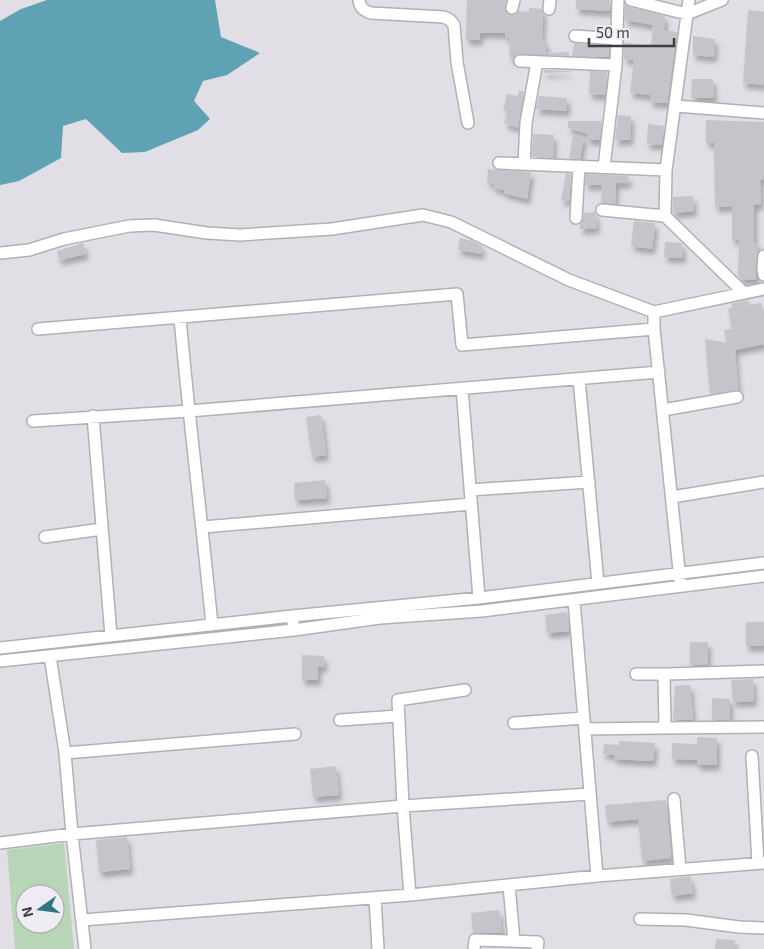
<svg xmlns="http://www.w3.org/2000/svg" width="764" height="949" font-family="'Exo 2',sans-serif">
	<defs>
		<filter id="shadow"><feDropShadow dx="3" dy="5.5" stdDeviation="2.5" flood-color="#0004"/></filter>
	</defs>
	<rect width="100%" height="100%" fill="#e2dee6"/>
	<path fill="#b9d5b7" fill-rule="evenodd" d="M64,843l10,106h-59l-8,-99zM25,894h30v30h-30z"/>
	<path fill="#5ea2b3" d="M47,0h168l6,37 39,16 -33,22 -24,6 -9,20 16,18 -12,11 -53,22 -23,1 -36,-34 -23,7 -2,32 -42,23 -19,4v-164l21,-12z"/>
	<path fill="#c7c3cb" filter="url(#shadow)" d="M467,0h39l-1,10 6,5h4l4,-4 10,1v-4l13,1 1,4 -1,28h4v12l23,-1v4l-49,-2 -4,1 -3,4h-3l-1,-21h-4v-5h-25v7h-14z
		M576,0h34v11l-34,-2z
		M625,5l4,2 36,9 -1,14 13,2 -10,71 -17,-1v-7l-20,-2 4,-33 -10,-1v-16l27,2 2,-20 -28,-5z
		M748,10l16,2v73l-21,-2z
		M693,36l22,3 -1,18 -21,-2z
		M574,43l35,3v11l-37,-1z
		M544,70l26,1v1l-26,1z
		M590,71l17,1 -2,23 -16,-1z
		M692,79h21l1,19h-23z
		M519,90l5,2 -6,36 -14,-5 5,-12 -6,-1 4,-16 11,2z
		M539,96l28,2v13l-31,-2z
		M618,115l13,1 -1,24h-15z
		M706,120l58,2v57l-4,1 1,24 -7,1v38h4l-2,26v11l-15,-1 -3,-3 1,-36h-7v-34l-17,1 -1,-64h-8z
		M568,121h34l-2,19h-13l1,-6 -20,-6z
		M648,124l16,2 -2,19 -15,-1z
		M533,134l21,1 -1,23 -21,-1z
		M573,136h11l-4,23 -11,-1z
		M488,169l43,3 -4,27 -23,-6v-3l-11,-2 1,-4 -7,-1z
		M566,173l5,1 -2,27 -8,-1z
		M586,174l43,2 -1,7h-12l-1,21 -14,-1 1,-18h-17z
		M693,196l1,15 -21,2v-16z
		M595,212l2,16 -17,1v-4l2,-3 2,-9z
		M634,221l21,2 -3,26 -21,-3z
		M460,238l12,3 10,5 -1,8 -23,-4z
		M665,242l17,1 1,15 -19,-1z
		M83,243l3,11 -27,6 -2,-9z
		M748,300l2,5 11,-2 3,17v24l-29,6 3,40 -28,4 -5,-55 22,4 -3,-13 8,-1 -4,-20 4,-1 -1,-4z
		M321,415l5,40 -14,2 -6,-40z
		M325,480l2,18 -32,2 -1,-17z
		M567,612l2,19 -22,2 -2,-18z
		M746,622h18v24h-18z
		M690,642h18v23h-18z
		M302,655l22,1v11h-6v13h-16z
		M753,679l1,22 -21,1 -2,-22z
		M690,685l3,35h-20l2,-34z
		M712,698l18,1v21h-18z
		M697,737l20,1v27h-20v-5l-25,-1v-16l25,1z
		M619,741l36,2 -2,18 -39,-2v-4l-11,-1 1,-10 15,1z
		M336,766l3,29 -26,2 -3,-28z
		M666,800l5,58 -29,3 -4,-42 -31,3 -2,-17z
		M127,837l3,32 -31,3 -3,-32z
		M690,876l3,17 -21,3 -2,-17z
		M499,910l3,22 -29,1 -2,-20z
		M716,939l19,1 -1,9h-19z"/>
	<g fill="none" stroke-linecap="round" stroke-linejoin="round">
		<g stroke="#b3afb7" stroke-width="14">
			<path id="minor" d="M359,0c1,8 4,10 12,13l73,4 6,3 4,5 3,37 11,61
				M631,0l56,14 35,-14
				M689,0l-23,170 -1,46 79,77
				M512,8l2,-8
				M549,9l1,-9
				M575,36l42,3
				M520,61l96,4
				M676,106l88,7
				M499,163l167,7
				M524,164l2,-41 11,-61
				M604,167l12,-102 2,-65
				M602,210l63,6
				M576,218l3,-52
				M0,253l29,-3 35,-11 65,-13 25,-1 53,8 33,2 92,-6 91,-14 28,7 118,58 85,32 110,-23
				M764,256l-1,13 1,6
				M654,312v17l26,251
				M180,318c9,102 22,204 32,307
				M38,329l419,-35 5,51 192,-16
				M579,379l19,204
				M462,388l17,210
				M663,410l74,-13
				M93,416l18,220
				M33,421l156,-10 470,-39
				M470,490l119,-8
				M672,497l92,-15
				M203,527l268,-23
				M45,537l57,-8
				M574,600l23,276
				M292,616l187,-18 285,-35
				M0,648l292,-32 1,7
				M50,656l15,97 7,81 13,115
				M0,661l294,-31 86,-12 102,-7 282,-35
				M636,674h31
				M340,720l58,-4
				M514,723l70,-5
				M661,728l103,-1
				M585,729l76,-1 4,-4 -1,-46 3,-4 97,-3
				M65,753l230,-19
				M752,756l6,107
				M674,799l6,70
				M0,843l72,-9 331,-28 -5,-106 67,-10
				M509,885l5,56
				M410,895l-7,-89 187,-12
				M375,898l3,51
				M640,919l46,1 53,7 25,1
				M82,920l328,-25 187,-19 167,-13
				M474,949l1,-9 63,2 -1,7"/>
		</g>
		<use href="#minor" stroke="#fff" stroke-width="11"/>
	</g>
	<g transform="translate(40 909) rotate(256)"><circle r="24" fill="#efebf3" stroke="#a8a5ab"/>
	<path d="M0-4L9 19L0 12L-9 19Z" fill="#327386"/>
	<text y="-8" font-size="14" font-weight="bold" text-anchor="middle" fill="#3e3c3f">N</text>
	</g>
	<path d="M589 38v8h85v-8" fill="none" stroke="#3e3c3f" stroke-width="2.5"/>
	<text x="596" y="38" font-size="15" fill="#3e3c3f" stroke="#efebf3" stroke-width="4" paint-order="stroke">50 m</text>
</svg>
